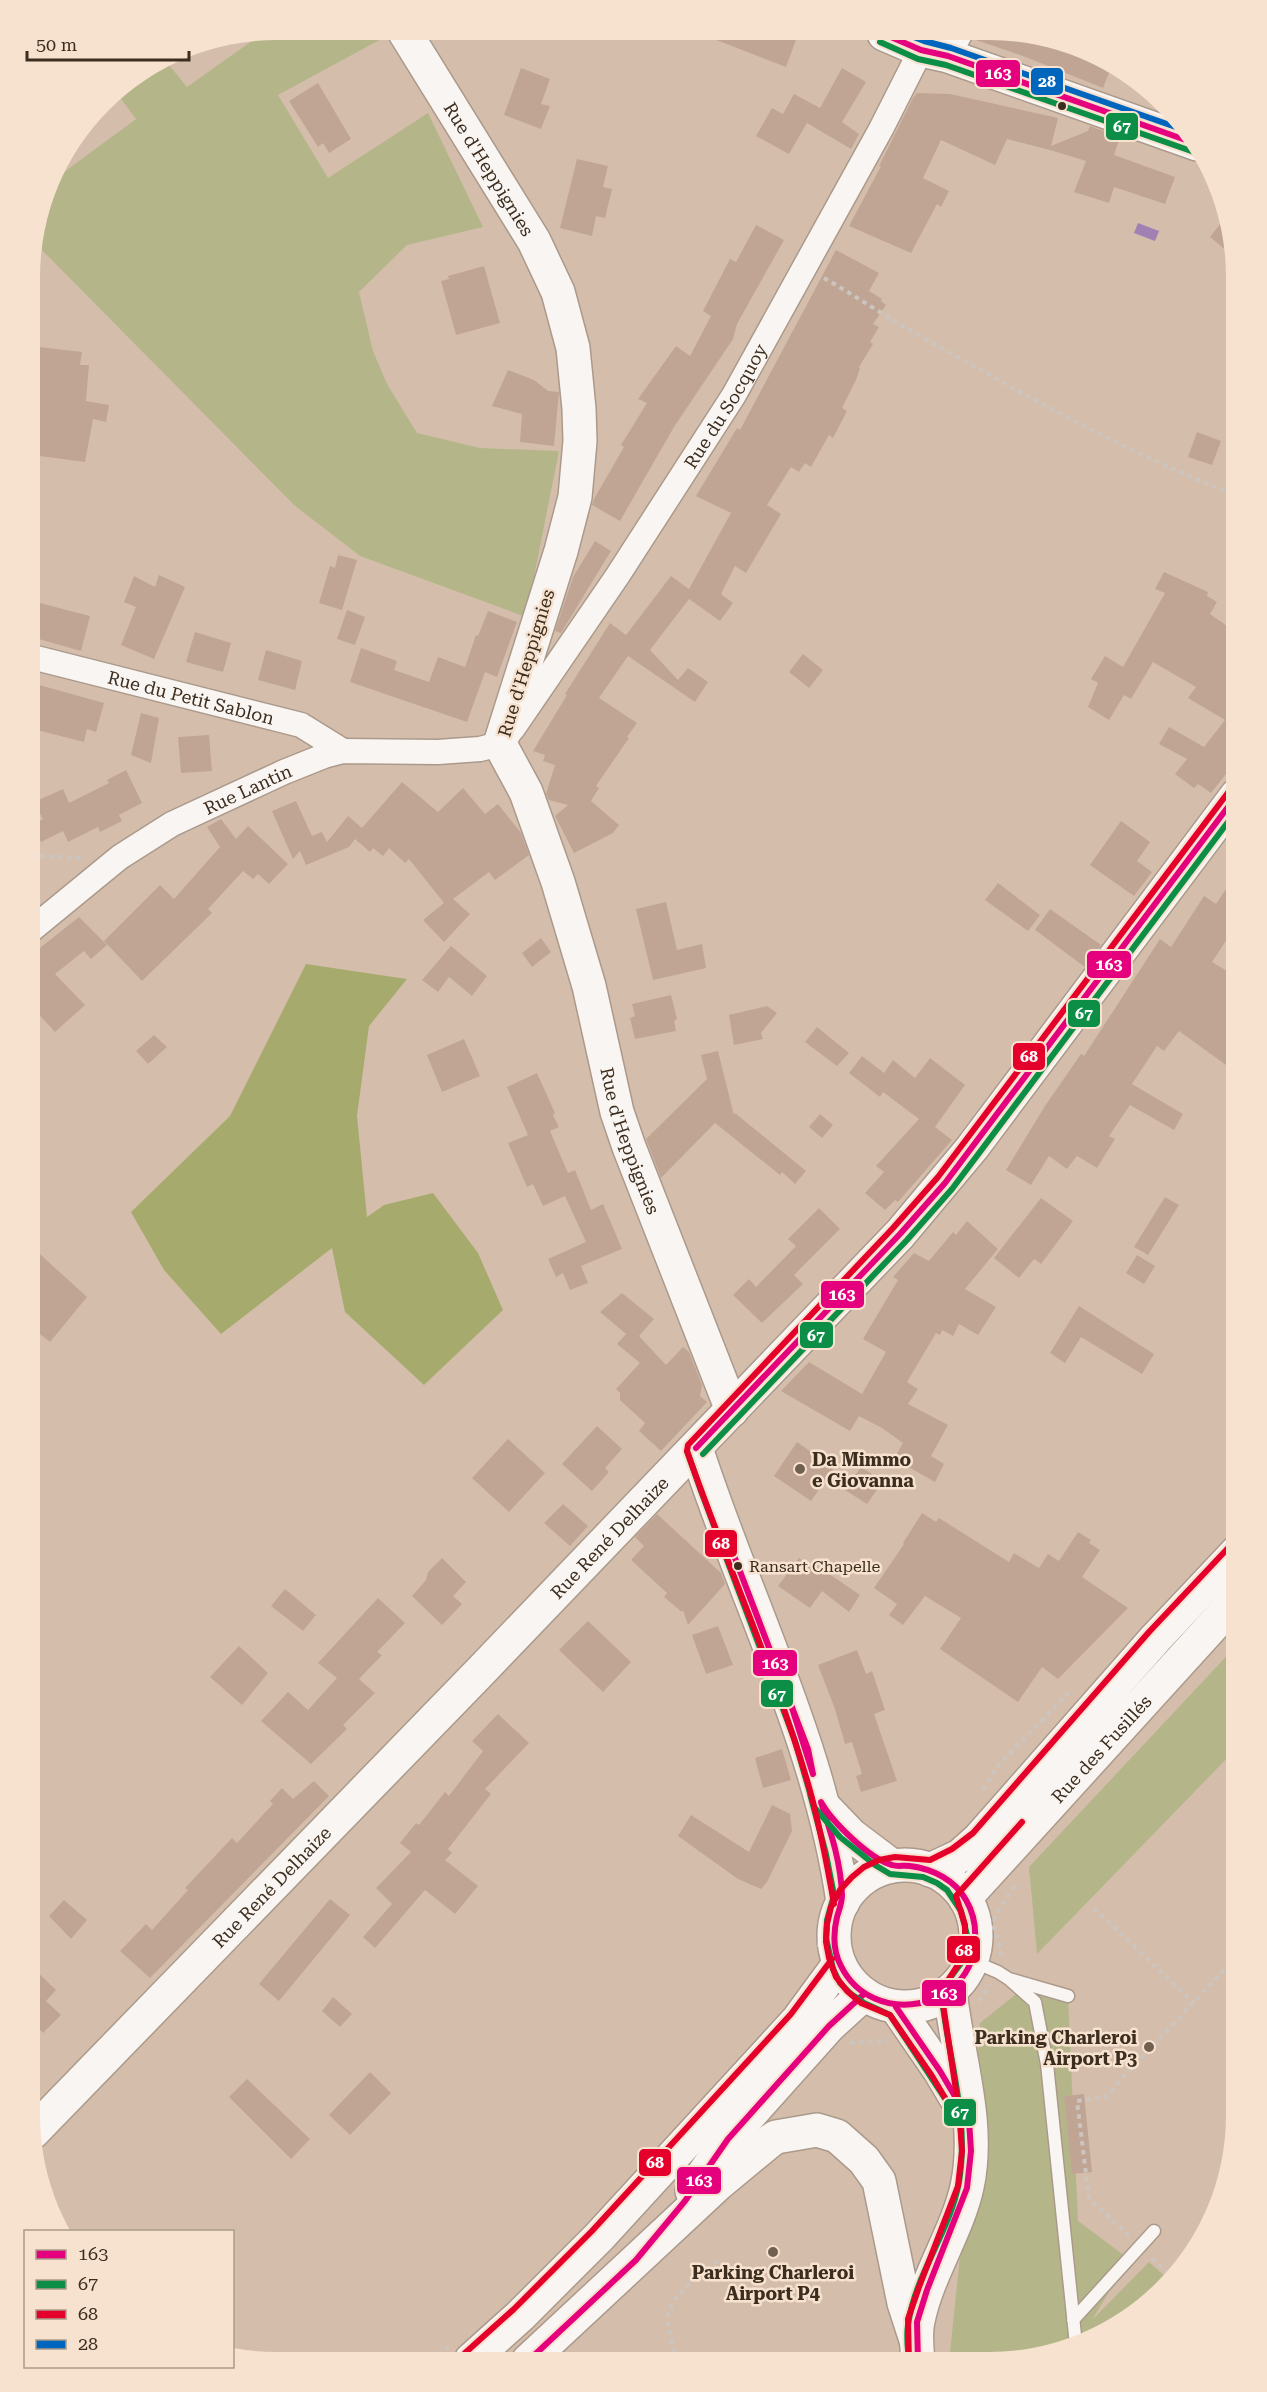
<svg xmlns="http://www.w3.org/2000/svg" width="1267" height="2392" font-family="'Roboto Serif',serif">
	<rect width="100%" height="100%" fill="#d4beab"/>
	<path fill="#b4b689" d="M278,30l101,1 6,6 -107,58 50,83 100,-65 55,114 -76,18 -48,47 14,59 14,33 30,49 63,15 79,3 -33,166 -166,-61 -66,-51 -261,-264 19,-60 84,-62 -21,-28 50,-31 22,27 76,-54z
		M1237,1645v103l-200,206 -8,-87z
		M1021,1990l47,6 10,225 51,38 -37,61 57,-58 21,19 -30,30 -71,38 -80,13h-40l22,-211 9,-128z"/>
	<path fill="#a6ab6d" d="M306,964l101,15 -38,47 -12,90 10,101 17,-12 49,-12 45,60 25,57 -79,75 -79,-73 -13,-64 -111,86 -57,-64 -33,-58 99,-96z"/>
	<path fill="#a180b4" d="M1138,223l21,8 -4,10 -21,-8z"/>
	<path fill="#c1a594" d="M701,33h85l11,4 -11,30 -85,-33z
		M974,34l63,1 62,20 13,10 -9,23 -80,-32 -50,-17z
		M521,68l29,11 -9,25 9,2 -9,23 -37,-14z
		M842,68l24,14 -24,40 17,12 -8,15 -44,-26 -18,31 -33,-18 16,-28 11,6 11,-20 26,14z
		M318,83l33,56 -22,14 -6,-10 -5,4 -29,-46z
		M917,93l33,1 108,24 -7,28 37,-15 2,-5 30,11 -6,18 61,22 -10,27 -51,-17 -5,16 -35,-11 12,-31 -36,-11 -43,-11 -12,26 -54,-25 -18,38 26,13 -8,16 -4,-3 -26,49 -62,-27 32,-60h-2l34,-68z
		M577,159l31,7 -5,21 9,2 -7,29 -9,-2 -4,20 -32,-8z
		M1227,215l3,18 3,23 -23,-19z
		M756,225l28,15 -47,84 -4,15 -59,88 -54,94 -28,-16 2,-6 30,-52 -3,-2 26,-42 -9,-4 38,-53 14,10 21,-40 -8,-5 27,-52 6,3z
		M836,250l43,23 -10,18 13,8 -1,2 5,4 -13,19 6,3 -9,15 3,2 -14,23 1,1 -4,12 -14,28 5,3 -14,27 -4,-3 -18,32 -6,-4 -6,9 -8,-5 -24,38 14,9 -35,59 -11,-7 -14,28 12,9 -13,18 -31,-22 -39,51 28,30 10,-12 20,14 -13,20 -67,-46 -29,42 38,25 -10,14 2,1 -33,48 3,2 -8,13 28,24 -6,8 -39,20 -19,-37 13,-11 -19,-5 -3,-6 9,-29 -12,-4 2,-6 -12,-4 34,-56 -2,-1 45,-71 16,12 45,-59 18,13 42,-76 -35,-17 41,-68 3,2z
		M484,266l16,57 -44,12 -15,-54 8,-2 -1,-3z
		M39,347l43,5 -2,13h9l-3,36 23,4 -3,17 -13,-3 -8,43 -53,-7v-54z
		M508,370l26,10 14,11 11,1 -5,54 -34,-4 2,-28 -30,-8z
		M1197,432l24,9 -9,24 -24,-8z
		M595,541l16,10 -50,82 -6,-2 18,-54z
		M338,555l19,5 -15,50 -23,-7 11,-37 5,2z
		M1164,572l44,20 -1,4 10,6 -7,12 27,19v127l-26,33 -13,-9 -4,4 -19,-14 12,-15 -28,-15 10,-17 35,20 21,-27 -37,-22 8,-11 -43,-25 -22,37 -7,-4 -15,25 -21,-13 10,-24 -7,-4 14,-23 18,11 42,-74 -10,-4z
		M159,575l26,12 -31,72 -33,-14 15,-38 -12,-5 10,-26 21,11z
		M32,601l58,15 -9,35 -49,-14z
		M347,610l18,7 -10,28 -18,-6z
		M488,611l29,11 -20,55 -12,-5 -18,50 -117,-40 11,-34 36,13 -3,9 35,12 9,-25 27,10 11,-32 2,1z
		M195,632l36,11 -8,29 -37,-10z
		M266,650l36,11 -7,29 -37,-10z
		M803,654l20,16 -14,18 -20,-16z
		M32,683l72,20 -8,29 -9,-3 -3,13 -47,-12 3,-9 -8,-3z
		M141,713l18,5 -8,45 -20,-8z
		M209,735l3,36 -31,2 -3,-36z
		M126,770l16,33 -23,12 3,6 -22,11 -2,-5 -30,15 -5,-11 -22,11 -9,-17 11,-6 -9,-17 29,-13 6,14 40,-20 -2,-3z
		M402,782l36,30 25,-24 22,26 13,-10 23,29 8,22 -34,25 -6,-8 -36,27 17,15 -26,28 -21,-22 21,-17 -35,-44 -4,4 -16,-15 -6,8 -10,-8 -3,4 -15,-13 -6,8 -43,18 -6,-14 -7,8 -21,-48 24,-10 16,35 10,-4 5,10 21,-26 14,12z
		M221,819l15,20 12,-13 40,38 -19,20 -11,-10 -5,5 -10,-8 -35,38 4,4 -70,68 -38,-40 56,-56 14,14 46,-52 -13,-20z
		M1121,821l29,21 -13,19 15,11 -18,24 -44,-31z
		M1237,873v51l-25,38 25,15v96l-58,-42 -15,20 -7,-5 -25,38 51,30 -9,16 -44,-25 -21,31 6,3 -18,29 -20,-12 -10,13 -18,-13 -18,29 -25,-15 39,-64 36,-52 3,2 76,-117 11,8 33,-51 12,8z
		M998,883l42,32 -12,16 -43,-31z
		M666,902l11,48 25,-6 4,24 -53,12 -17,-71z
		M1050,909l51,36 -16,22 -50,-37z
		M79,917l28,28 -16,14 -7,-8 -29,23 30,31 -30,27 -24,-26v-51z
		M541,938l10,14 -19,15 -10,-14z
		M451,946l36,30 -15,20 -23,-19 -11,15 -16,-12z
		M671,995l6,24 -3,2 2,10 -41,8 -5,-21 5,-2 -3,-12z
		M767,1006l10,7 -16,20 2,6 -29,6 -5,-30z
		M817,1027l32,26 -12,13 -32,-24z
		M154,1035l13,12 -19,17 -12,-13z
		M464,1039l16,37 -38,16 -15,-37z
		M718,1051l16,64 1,-2 71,58 -11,13 -13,-12 -2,3 -65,-52 -54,55 -15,-39 61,-60 -6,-24z
		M862,1056l22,17 9,-13 22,18 15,-20 35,27 -30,42 17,13 -54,62 -3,-2 -10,10 -20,-17 19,-21 -8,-6 43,-47 -36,-27 -3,5 -31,-24z
		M537,1073l18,40 -2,2 6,12 -9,4 18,42 7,-3 16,40 12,-6 19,45 -41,17 7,17 -18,7 -7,-17 -7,4 -8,-18 38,-17 -21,-46 -22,10 -10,-22 -6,3 -19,-44 20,-8 -21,-48z
		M820,1114l13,11 -11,13 -13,-11z
		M1165,1197l14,8 -31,50 -14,-8z
		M1041,1198l32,23 -32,43 -7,-5 -15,19 -25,-20z
		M819,1208l21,21 -46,46 9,9 -41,39 -29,-28 16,-16 7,8 40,-41 -8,-7z
		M967,1221l31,28 -33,40 31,18 -18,28 -19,-11 -6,12 -11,-6 -2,5 -4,-2 -29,49 11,7 -10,15 40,21 -17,31 13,8 -9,18 -41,-23 9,-16 -21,-15 -23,-12 -9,15 -69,-40 28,-29 53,32 24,-42 -23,-13 35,-59 -5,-3 21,-24 15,8 24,-29 3,3z
		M31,1246l56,51 -37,45 -19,-15z
		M1137,1255l18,11 -11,18 -18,-11z
		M622,1293l32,26 -15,17 27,29 17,-18 6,5 13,33 -2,11 7,6 -46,49 -22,-20 6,-8 -25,-23v-7l-4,-4 24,-26 -23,-19 9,-10 -26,-22z
		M1079,1306l75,48 -12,20 -61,-37 -16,26 -15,-10z
		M597,1426l25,23 -17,19 4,4 -17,19 -30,-27z
		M508,1439l37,34 -36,39 -37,-34z
		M797,1442l37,26 -23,33 -37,-25z
		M861,1467l22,14 -16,23 -22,-14z
		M563,1504l25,22 -18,20 -26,-23z
		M922,1513l14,9 3,-4 70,44 5,-9 25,15 9,-14 11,7 19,-29 13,8 -2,3 11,7 -18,27 46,31 -70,71 -16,-12 -24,35 -78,-53 21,-31 -36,-22 -22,29 -14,-10 8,-11 -23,-16 30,-44 -1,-1z
		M657,1514l64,59 4,11 -37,41 -5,-15 -1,2 -18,-15 3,-4 -36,-33 13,-14 -9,-9z
		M442,1558l24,24 -13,14 9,8 -20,21 -30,-29 14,-16 2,-8z
		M799,1558l24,17 2,-4 35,24 -11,17 -27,-21 -12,17 -32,-22z
		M285,1589l31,26 -13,16 -32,-25z
		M378,1598l27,25 -28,29 5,3 -23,24 16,14 -32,32 4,4 -36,35 -50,-43 27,-29 20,18 29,-32 -19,-15z
		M588,1621l43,41 -28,30 -44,-42z
		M718,1626l15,39 -27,9 -14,-39z
		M239,1646l29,27 -26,32 -32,-28z
		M857,1650l9,24 6,-3 13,39 -11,4 23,67 -36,11 -5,-16 6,-2 -10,-32 -7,2 -10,-35 -17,-44z
		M498,1714l31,29 -44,46 6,5 -43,55 4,4 -7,7 33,26 -23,28 -30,-24 -50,58 -12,-11 29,-33 -16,-16 35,-36 -11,-9 16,-20 3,2 26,-33 4,4 34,-45 -11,-10z
		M782,1749l9,31 -28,8 -8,-30z
		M314,1781l15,15 -179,182 -30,-27 26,-27 6,6 36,-40 -3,-2 47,-50 5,5 36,-39 -3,-3 12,-13 11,11z
		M772,1805l18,9 2,17 -25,51 -6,7 -23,-10 -60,-43 13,-21 58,37z
		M330,1899l20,16 -71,86 -20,-17z
		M64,1900l23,20 -16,19 -22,-23z
		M30,1965l26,25 -10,11 15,14 -18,18 -13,-14z
		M333,1997l19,17 -12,13 -18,-16z
		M370,2072l21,21 -41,42 -21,-20z
		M247,2079l63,60 -19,20 -62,-62z
		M1084,2094l8,78 -20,2 -8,-78z"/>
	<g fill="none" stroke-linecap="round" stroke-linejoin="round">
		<g stroke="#ab9a8b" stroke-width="15">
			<path id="lane" d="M972,1961l26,11 11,7 59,17
				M1009,1979l26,23 12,62 29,281
				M1073,2320l81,-89"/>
		</g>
		<g stroke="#ab9a8b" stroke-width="27">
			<g id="street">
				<path d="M948,56l12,-22"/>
				<path id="s1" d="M32,657l269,68 42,26"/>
				<path id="s2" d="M31,930l89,-73 52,-33 112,-52 40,-16 19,-5 95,1 42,-3 20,-5 14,-17 104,-152 116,-180 147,-266 40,-79"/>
			</g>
		</g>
		<g stroke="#ab9a8b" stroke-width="36">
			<g id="secondary">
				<path id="s3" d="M404,31l130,210 24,51 15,56 6,61 1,32 -5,56 -14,54 -61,193 26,48 32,90 31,104 28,126 12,35 103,263"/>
				<path d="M884,34l37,16 27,6 249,88"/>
				<path d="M696,1448c49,152 124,294 147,454"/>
				<path d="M825,1808l26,27 41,31"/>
				<path id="s4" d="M33,2132l446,-459 421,-439 72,-86 265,-353"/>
			</g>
		</g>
		<g stroke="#ab9a8b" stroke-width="36">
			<path id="primary" d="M896,2007l44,64 22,37
				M918,2362c-1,-14 -3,-28 0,-41 9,-46 39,-89 49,-134 14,-64 -10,-132 -17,-196"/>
		</g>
		<g stroke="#ab9a8b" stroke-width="36">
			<g id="highway">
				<circle cx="905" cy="1936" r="71"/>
				<path d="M930,1870l30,-14 19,-17 177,-201 81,-86"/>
				<path id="s5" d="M965,1898l272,-299"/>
				<path d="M692,2191l36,-52 101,-113 35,-32"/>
				<path d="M471,2360l49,-44 79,-79 199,-217 41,-56"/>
				<path d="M528,2361l190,-177 52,-43 6,-4 41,-7 20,6 27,24 15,21 25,122 12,37"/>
			</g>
		</g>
		<path stroke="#ccc5bf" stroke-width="4" stroke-dasharray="4.5 4.5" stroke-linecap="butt" d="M824,278c28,16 55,34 82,50 108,61 216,122 331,168
			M31,856l54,2
			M1227,1526l10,-10
			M983,1790l15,-24 73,-76
			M1094,1908l100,95
			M819,1947l4,-28
			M1001,1956c1,-11 -6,-19 -7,-30 -1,-13 14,-29 21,-40
			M979,2001l11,-16
			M850,2043l37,-3
			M1129,2236l-40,-38 -12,-97 28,-4 131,-140
			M1152,2258l21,20
			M431,2360l17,-13
			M677,2361c-3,-13 -9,-29 -9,-43 1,-23 33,-43 49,-57"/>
		<use href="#lane" stroke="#f9f5f2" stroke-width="12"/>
		<use href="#street" stroke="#f9f5f2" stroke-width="24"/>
		<use href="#secondary" stroke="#f9f5f2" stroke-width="33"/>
		<use href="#primary" stroke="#f9f5f2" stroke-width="33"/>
		<use href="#highway" stroke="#f9f5f2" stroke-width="33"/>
		<g stroke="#f7e2d0" stroke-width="10">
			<path id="bus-1" d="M884,34l37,16 27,6 249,88
				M696,1448l204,-214 45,-51 292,-388
				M733,1553l75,196 5,25
				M733,1553l60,158 20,63
				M821,1802c11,20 49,57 71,63 6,2 12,0 18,1 23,3 45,14 56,34 7,12 10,26 9,40 -2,71 -103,89 -134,26 -8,-15 -8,-32 -4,-49 2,-7 5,-14 5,-22 -1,-32 -11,-62 -21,-93z
				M896,2007l44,64 29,49 2,31 -4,37 -40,102 -10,32 1,40
				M528,2361l108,-101 49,-59 43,-62 101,-113 35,-32"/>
		</g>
		<g stroke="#f7e2d0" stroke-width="10">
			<path id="bus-2" d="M880,42l38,17 28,6 248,87
				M687,1451l14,40 94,250 19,66 26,30 35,28 15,9 33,3 14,6 10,7 14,21 6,24 -1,12 -4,15 -21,28c6,65 29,127 18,192 -9,50 -44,92 -51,143 -2,12 0,25 1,37
				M703,1454l204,-214 45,-51 285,-379
				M810,1794l16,60 8,41 -7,25 -1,18 7,31 7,14 11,11 13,9 26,12 58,88"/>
		</g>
		<g stroke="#f7e2d0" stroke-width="10">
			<path id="bus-3" d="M834,1904c-7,-40 -14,-78 -25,-117 -33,-114 -83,-224 -122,-336l1,-6 205,-217 45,-51 292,-387
				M957,2097l-16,-106 17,-26 7,-19v-21l-9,-29 66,-74
				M465,2353l49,-44 78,-78 199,-217 41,-55
				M909,2362l-1,-43 11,-32 39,-101 4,-35 -2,-28 -28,-47 -42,-61 -29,-12 -14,-12 -11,-14 -7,-19 -3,-16 1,-18 4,-17 9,-17 12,-13 12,-10 15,-7 16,-3 35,3 22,-11 21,-16 176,-201 81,-86"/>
		</g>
		<g stroke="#f7e2d0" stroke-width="10">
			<path id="bus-4" d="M906,34l18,7 27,7 236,83"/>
		</g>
		<use href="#bus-1" stroke="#e5007d" stroke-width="6"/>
		<use href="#bus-2" stroke="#0c8e47" stroke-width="6"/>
		<use href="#bus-3" stroke="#e4002b" stroke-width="6"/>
		<use href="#bus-4" stroke="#0065bd" stroke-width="6"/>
	</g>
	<g fill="#3c2d1e" stroke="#f7e2d0" stroke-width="2">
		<circle cx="1062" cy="106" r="5"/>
		<circle cx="738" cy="1566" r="5"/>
	</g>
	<g fill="#71604f" stroke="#f7e2d0" stroke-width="2">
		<circle cx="800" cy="1469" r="6"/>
		<circle cx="1149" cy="2047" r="6"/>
		<circle cx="773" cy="2252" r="6"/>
	</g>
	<g text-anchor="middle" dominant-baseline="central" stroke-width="5" stroke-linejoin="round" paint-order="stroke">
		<g font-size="16" fill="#3c2d1e" stroke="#f7e2d0" text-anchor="start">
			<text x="749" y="1566">Ransart Chapelle</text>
		</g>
		<g font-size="18" fill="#3c2d1e" stroke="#f7e2d0">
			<text stroke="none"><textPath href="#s3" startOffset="162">Rue d'Heppignies</textPath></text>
			<text stroke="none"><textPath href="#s2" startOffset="927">Rue du Socquoy</textPath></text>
			<text transform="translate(526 663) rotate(-73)">Rue d'Heppignies</text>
			<text stroke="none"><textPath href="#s1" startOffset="164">Rue du Petit Sablon</textPath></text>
			<text stroke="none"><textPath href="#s2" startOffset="260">Rue Lantin</textPath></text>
			<text stroke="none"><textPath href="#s3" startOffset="1188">Rue d'Heppignies</textPath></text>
			<text stroke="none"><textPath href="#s4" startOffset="828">Rue René Delhaize</textPath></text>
			<text stroke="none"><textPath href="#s5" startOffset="202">Rue des Fusillés</textPath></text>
			<text stroke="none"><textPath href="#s4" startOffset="342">Rue René Delhaize</textPath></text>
		</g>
		<g font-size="18" font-weight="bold" fill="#3c2d1e" stroke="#f7e2d0" text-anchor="start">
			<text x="812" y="1459">Da Mimmo<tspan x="812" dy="21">e Giovanna</tspan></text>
			<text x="1137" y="2037" text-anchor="end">Parking Charleroi<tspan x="1137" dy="21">Airport P3</tspan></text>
			<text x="773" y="2272" text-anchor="middle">Parking Charleroi<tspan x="773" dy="21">Airport P4</tspan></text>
		</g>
	</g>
	<path d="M0 0H1267V2392H0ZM277 40H989A237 237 0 0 1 1226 277V2115A237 237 0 0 1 989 2352H277A237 237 0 0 1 40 2115V277A237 237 0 0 1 277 40Z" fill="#f7e2d0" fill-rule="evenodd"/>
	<g stroke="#f7e2d0" stroke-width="2">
		<rect x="975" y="59" width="46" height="29" rx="6" fill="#e5007d"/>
		<rect x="1030" y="67" width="34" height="29" rx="6" fill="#0065bd"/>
		<rect x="1105" y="112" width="34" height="29" rx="6" fill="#0c8e47"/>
		<rect x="1086" y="950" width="46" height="29" rx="6" fill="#e5007d"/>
		<rect x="1067" y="999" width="34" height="29" rx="6" fill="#0c8e47"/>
		<rect x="1012" y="1042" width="34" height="29" rx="6" fill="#e4002b"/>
		<rect x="820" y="1280" width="45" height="29" rx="6" fill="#e5007d"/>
		<rect x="799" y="1321" width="35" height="28" rx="6" fill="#0c8e47"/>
		<rect x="704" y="1529" width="34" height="29" rx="6" fill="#e4002b"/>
		<rect x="752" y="1649" width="46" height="28" rx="6" fill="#e5007d"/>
		<rect x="760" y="1679" width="34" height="29" rx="6" fill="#0c8e47"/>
		<rect x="946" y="1935" width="35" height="29" rx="6" fill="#e4002b"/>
		<rect x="921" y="1979" width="46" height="28" rx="6" fill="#e5007d"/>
		<rect x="943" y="2098" width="34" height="29" rx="6" fill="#0c8e47"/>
		<rect x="638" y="2148" width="34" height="29" rx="6" fill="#e4002b"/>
		<rect x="676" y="2166" width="46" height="29" rx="6" fill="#e5007d"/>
	</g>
	<g font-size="16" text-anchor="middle" font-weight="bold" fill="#fff">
		<text x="998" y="79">163</text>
		<text x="1047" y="87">28</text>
		<text x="1122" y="132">67</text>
		<text x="1109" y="970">163</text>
		<text x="1084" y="1019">67</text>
		<text x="1029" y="1062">68</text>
		<text x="842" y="1300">163</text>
		<text x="816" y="1341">67</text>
		<text x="721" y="1549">68</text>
		<text x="775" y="1669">163</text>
		<text x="777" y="1700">67</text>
		<text x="964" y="1956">68</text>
		<text x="944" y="1999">163</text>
		<text x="960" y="2118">67</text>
		<text x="655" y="2168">68</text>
		<text x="699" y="2186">163</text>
	</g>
	<rect x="24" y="2230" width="210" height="138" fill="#f7e2d0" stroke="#ac9a89" stroke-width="1.5"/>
	<rect x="36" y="2250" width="30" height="9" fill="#e5007d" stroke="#ac9a89" stroke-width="1.5"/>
	<text x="78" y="2260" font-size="18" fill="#3c2d1e">163</text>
	<rect x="36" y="2280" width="30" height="9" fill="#0c8e47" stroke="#ac9a89" stroke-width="1.5"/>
	<text x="78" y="2290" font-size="18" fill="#3c2d1e">67</text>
	<rect x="36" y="2310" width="30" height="9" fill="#e4002b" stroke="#ac9a89" stroke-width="1.5"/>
	<text x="78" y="2320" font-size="18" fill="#3c2d1e">68</text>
	<rect x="36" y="2340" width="30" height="9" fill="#0065bd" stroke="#ac9a89" stroke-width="1.5"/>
	<text x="78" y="2350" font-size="18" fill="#3c2d1e">28</text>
	<path d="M27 51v9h162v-9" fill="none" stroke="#3c2d1e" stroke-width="3"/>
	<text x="36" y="51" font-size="18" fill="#3c2d1e" stroke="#f7e2d0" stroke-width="4.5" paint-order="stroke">50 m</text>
</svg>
